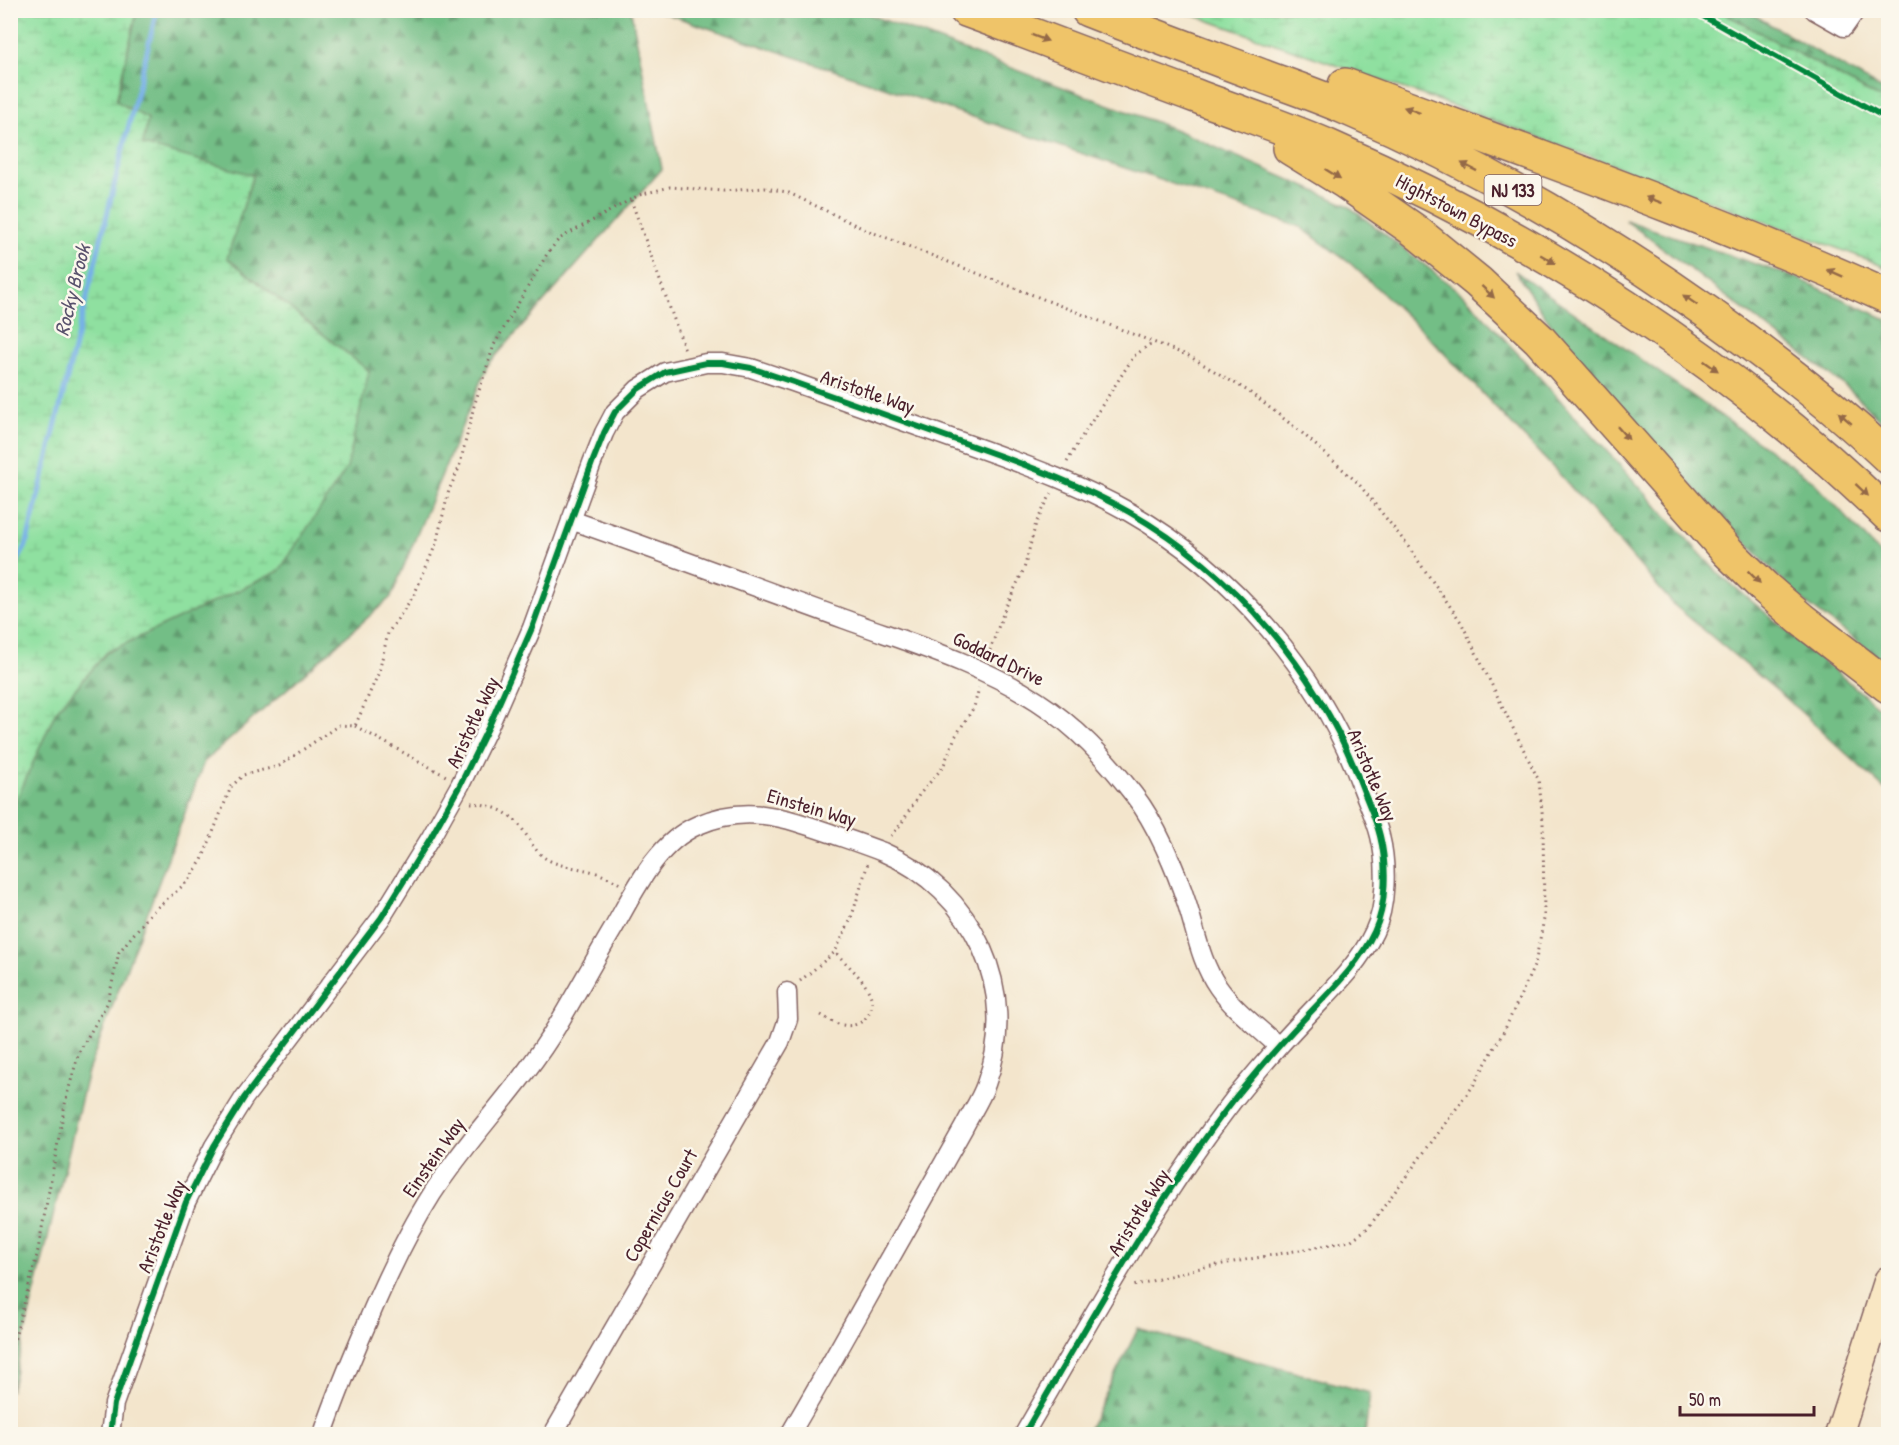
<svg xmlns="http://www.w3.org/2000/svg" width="1899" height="1445" font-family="'Patrick Hand',sans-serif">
	<defs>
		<pattern id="forest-firs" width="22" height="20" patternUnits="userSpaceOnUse" patternTransform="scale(1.5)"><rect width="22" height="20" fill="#73be86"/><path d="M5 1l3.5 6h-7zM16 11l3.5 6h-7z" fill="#609a6e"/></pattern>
		<pattern id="wetland-marsh" width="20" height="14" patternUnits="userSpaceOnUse" patternTransform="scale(1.5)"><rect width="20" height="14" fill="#8fe0a0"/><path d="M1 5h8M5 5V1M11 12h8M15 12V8" fill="none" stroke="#7dc08a"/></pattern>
	</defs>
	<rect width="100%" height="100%" fill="#fbf7ec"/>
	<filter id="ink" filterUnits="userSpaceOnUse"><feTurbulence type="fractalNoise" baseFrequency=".0167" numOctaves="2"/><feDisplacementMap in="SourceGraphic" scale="12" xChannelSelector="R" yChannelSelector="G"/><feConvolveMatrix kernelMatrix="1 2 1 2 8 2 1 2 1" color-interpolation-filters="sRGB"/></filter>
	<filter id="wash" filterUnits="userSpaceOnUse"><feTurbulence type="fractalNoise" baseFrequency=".008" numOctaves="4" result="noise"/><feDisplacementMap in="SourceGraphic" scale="24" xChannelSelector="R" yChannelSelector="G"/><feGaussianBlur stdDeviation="1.35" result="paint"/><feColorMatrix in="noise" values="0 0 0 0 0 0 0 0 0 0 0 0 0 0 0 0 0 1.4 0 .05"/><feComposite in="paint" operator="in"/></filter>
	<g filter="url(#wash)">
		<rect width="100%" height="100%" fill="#f3e5cc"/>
		<path fill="url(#forest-firs)" stroke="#5e6e58" stroke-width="1.5" d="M137,11h494l31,158 -175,197 -96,231 -187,165 -116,309 -77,320v-579l45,-101 51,-59 172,-81 90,-200 -142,-113 26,-83 -111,-30 6,-26 -32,-17z
			M658,11h202l314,118 173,76 119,92 252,276 170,142v77l-101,-93 -113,-94 -112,-128 -139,-146 -72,-67 -51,-37z
			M1720,11h27l141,82v10z
			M1625,220l172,58 91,42v108l-38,-38z
			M1515,271l297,209 76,82v103l-90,-68 -220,-231z
			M1138,1329l232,64 -5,41h-279z"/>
		<path fill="url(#wetland-marsh)" stroke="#6c8066" stroke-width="1.5" d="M11,10l126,1 -21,90 32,18 -5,26 110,30 -26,83 142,113 -22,97 -68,103 -172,81 -51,59 -45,101z
			M1181,11h539l168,92v166l-19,-9 -418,-155z"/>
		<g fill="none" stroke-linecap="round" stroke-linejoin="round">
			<path stroke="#76b0e7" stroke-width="5" d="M10,574l16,-28 131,-536"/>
		</g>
	</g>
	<g filter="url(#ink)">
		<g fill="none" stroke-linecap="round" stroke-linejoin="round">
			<g stroke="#856463" stroke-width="21">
				<path id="street" d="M1814,10l30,17 12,-17
					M571,520c91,32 182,66 273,99 65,24 135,44 193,82 39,25 69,58 97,94 22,28 42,75 53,109 9,28 14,59 31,83 16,23 40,40 60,59
					M110,1434l4,-30 72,-202 28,-56 30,-48 137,-180 50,-81 29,-52 29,-59 43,-98 60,-165 12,-30 11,-21 23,-23 27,-17 41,-9h17l28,5 42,14c64,23 128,45 191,68 50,18 99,36 145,62 105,60 191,161 233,275 6,16 14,32 18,49 7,28 7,70 -6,96 -16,34 -45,60 -70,87 -24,25 -47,52 -69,79 -81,105 -144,222 -211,336
					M323,1434c13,-38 28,-74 44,-111 19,-45 39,-88 65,-129 38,-59 89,-108 125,-168 19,-32 37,-65 56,-97 21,-37 43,-86 85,-104 47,-21 86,-8 132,8 17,6 35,12 53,19 90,38 138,139 103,232 -5,15 -15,29 -22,43 -21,38 -42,75 -63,112 -37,65 -73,131 -111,195
					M553,1434l227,-392 8,-23 -1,-27"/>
			</g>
			<g stroke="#856463" stroke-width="30">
				<path id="secondary" d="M1839,1434l49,-154"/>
			</g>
			<g stroke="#856463" stroke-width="36">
				<path id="highway" d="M966,10c77,28 153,58 230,86 44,17 91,32 134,51 204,89 398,213 558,368
					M1088,10c56,22 113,43 169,64 29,11 59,21 87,33 128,54 250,125 363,205 63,45 125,92 181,145
					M1345,85c182,68 366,132 543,212
					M1290,148l55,34 69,48 64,52 61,57 189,213 36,35 37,32 87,67"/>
			</g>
			<path stroke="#856463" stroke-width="3" stroke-dasharray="1.5 4.5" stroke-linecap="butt" d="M631,200l54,150
				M1067,462l14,-24 53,-82 19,-14
				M988,656l16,-45 20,-42 12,-46 16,-31
				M355,726l91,50
				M471,803c18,1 38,8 49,23 8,10 14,25 25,32 12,8 28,9 41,12 11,2 24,8 34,14
				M891,836l10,-12 18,-29 24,-28 12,-30 19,-30 5,-19
				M800,981l35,-29 16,-33 17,-56
				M821,1015c7,4 14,9 22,10 16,4 33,-11 28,-28 -6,-18 -23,-31 -36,-45
				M10,1356l27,-101 29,-156 13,-47 29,-50 11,-50 32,-39 36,-31 15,-22 29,-73 12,-12 36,-9 60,-41 16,1 24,-54 9,-39 26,-38 22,-51 13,-54 10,-22 15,-62 20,-61 53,-91 12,-15 80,-44 31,-8 53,4 42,-3 22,4 77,37 325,127 59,35 53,41 57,51 47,59 56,80 78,159 4,40 1,98 -9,45 -30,65 -32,57 -105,142 -18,13 -155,28 -62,17"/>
			<use href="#street" stroke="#fff" stroke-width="18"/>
			<use href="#secondary" stroke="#f9e7c3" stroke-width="27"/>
			<use href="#highway" stroke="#efc469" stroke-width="33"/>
			<g stroke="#fbf7ec" stroke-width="10">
				<path id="cycleway" d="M1692,10l196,109
					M110,1434l4,-30 72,-202 28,-56 30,-48 137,-180 50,-81 29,-52 29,-59 43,-98 60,-165 12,-30 11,-21 23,-23 27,-17 41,-9h17l28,5 42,14c64,23 128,45 191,68 50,18 99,36 145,62 105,60 191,161 233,275 6,16 14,32 18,49 7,28 7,70 -6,96 -16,34 -45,60 -70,87 -24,25 -47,52 -69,79 -81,105 -144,222 -211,336"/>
			</g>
			<use href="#cycleway" stroke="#00873e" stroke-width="6"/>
		</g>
		<defs><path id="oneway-solid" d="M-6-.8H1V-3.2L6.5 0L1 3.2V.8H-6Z" transform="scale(1.5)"/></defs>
		<g fill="#946947">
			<use href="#oneway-solid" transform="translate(1040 38) rotate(21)"/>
			<use href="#oneway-solid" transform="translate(1412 110) rotate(-160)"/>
			<use href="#oneway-solid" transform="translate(1469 167) rotate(-153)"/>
			<use href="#oneway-solid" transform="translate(1333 174) rotate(32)"/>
			<use href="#oneway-solid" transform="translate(1654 200) rotate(-160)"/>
			<use href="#oneway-solid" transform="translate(1548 259) rotate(30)"/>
			<use href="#oneway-solid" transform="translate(1835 273) rotate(-156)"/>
			<use href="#oneway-solid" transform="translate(1488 292) rotate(43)"/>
			<use href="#oneway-solid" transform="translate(1690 300) rotate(-145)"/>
			<use href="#oneway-solid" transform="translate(1711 366) rotate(35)"/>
			<use href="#oneway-solid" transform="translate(1845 418) rotate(-139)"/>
			<use href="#oneway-solid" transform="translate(1623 433) rotate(48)"/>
			<use href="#oneway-solid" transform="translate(1862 490) rotate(43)"/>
			<use href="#oneway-solid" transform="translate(1754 577) rotate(45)"/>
		</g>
	</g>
	<g text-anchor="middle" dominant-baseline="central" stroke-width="5" stroke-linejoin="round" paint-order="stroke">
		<rect fill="#fbf7ec" stroke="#7f6065" stroke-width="1.5" x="1484.5" y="175" width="57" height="30" rx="4.5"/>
		<g font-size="18" font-weight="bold" fill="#4a1f2b">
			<text x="1513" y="190">NJ 133</text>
		</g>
		<g font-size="20" fill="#4a1f2b" stroke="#fbf7ec">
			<text transform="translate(1457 210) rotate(28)">Hightstown Bypass</text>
			<text transform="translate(868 391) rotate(19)">Aristotle Way</text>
			<text transform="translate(999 658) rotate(26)">Goddard Drive</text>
			<text transform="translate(472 722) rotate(-65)">Aristotle Way</text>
			<text transform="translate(1373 775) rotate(67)">Aristotle Way</text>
			<text transform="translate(812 807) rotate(16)">Einstein Way</text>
			<text transform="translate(433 1157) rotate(-55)">Einstein Way</text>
			<text transform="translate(660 1205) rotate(-60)">Copernicus Court</text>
			<text transform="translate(1138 1212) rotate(-58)">Aristotle Way</text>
			<text transform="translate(161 1226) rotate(-68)">Aristotle Way</text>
		</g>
		<g font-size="21" font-style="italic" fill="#59526d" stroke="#fbf7ec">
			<text transform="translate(72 290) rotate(-76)">Rocky Brook</text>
		</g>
	</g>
	<rect width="1899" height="1445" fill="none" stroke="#fbf7ec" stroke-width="36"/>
	<path d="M1680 1406v9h134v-9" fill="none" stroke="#4a1f2b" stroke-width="3"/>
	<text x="1689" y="1406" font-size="18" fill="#4a1f2b" stroke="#fbf7ec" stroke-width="4.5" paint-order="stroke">50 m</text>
</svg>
